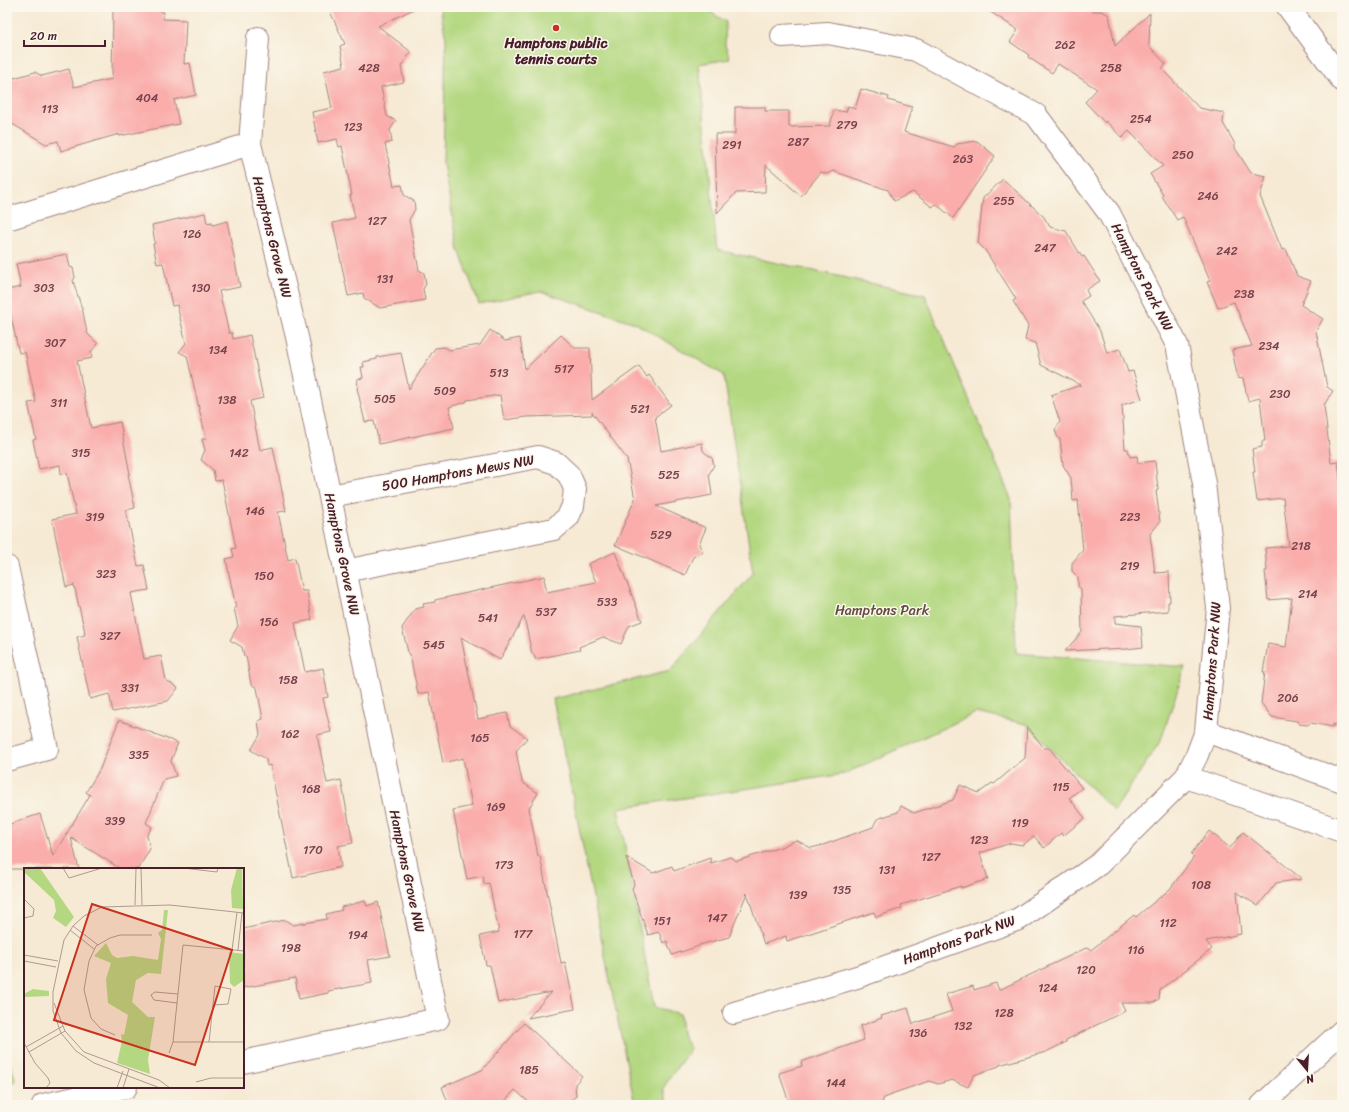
<svg xmlns="http://www.w3.org/2000/svg" width="1349" height="1112" font-family="Sriracha,sans-serif">
	<rect width="100%" height="100%" fill="#fbf7ec"/>
	<filter id="ink" filterUnits="userSpaceOnUse"><feTurbulence type="fractalNoise" baseFrequency=".025" numOctaves="2"/><feDisplacementMap in="SourceGraphic" scale="8" xChannelSelector="R" yChannelSelector="G"/><feConvolveMatrix kernelMatrix="1 2 1 2 8 2 1 2 1" color-interpolation-filters="sRGB"/></filter>
	<filter id="wash" filterUnits="userSpaceOnUse"><feTurbulence type="fractalNoise" baseFrequency=".012" numOctaves="4" result="noise"/><feDisplacementMap in="SourceGraphic" scale="16" xChannelSelector="R" yChannelSelector="G"/><feGaussianBlur stdDeviation="0.9" result="paint"/><feColorMatrix in="noise" values="0 0 0 0 0 0 0 0 0 0 0 0 0 0 0 0 0 1.4 0 .05"/><feComposite in="paint" operator="in"/></filter>
	<g filter="url(#wash)">
		<rect width="100%" height="100%" fill="#f6ead4"/>
		<path fill="#b4d881" stroke="#7f7c56" d="M440,7h263l23,15 -1,23 5,14 -31,5 18,186 208,45 86,204 5,154 169,14 -24,73 -47,71 -88,-87 -50,-11 -132,61 -226,34 36,199 26,7 2,20 8,15 -27,39 5,17h-33l-82,-406 117,-28 83,-98 -29,-198 -89,-52 -95,-32 -61,13 -20,-54 -16,-86 3,-125z
			M7,1055l9,26 -9,2z"/>
		<g id="blocks">
			<path fill="#faadab" d="M122,7h39v5h3l-1,7 23,1 -2,44 6,-1 6,32 -22,5 5,24 -60,12v-2l-58,17 -3,-10 -12,3 -39,-23v-41l28,-8 7,4 27,-7 5,18 38,-8 1,-69h9z
				M328,7h90l-40,19 33,26 -10,14 3,16 -23,5 6,29 9,5 -6,9 2,12 -7,2 9,42 8,-1 2,10 10,6 1,8 -6,11 10,50 5,3 2,11 -3,5 2,11 -45,8 -16,-10 -1,-5 -15,3 -15,-73 22,-5 -5,-23h2l-10,-49 -3,1 -2,-8 -19,4 -6,-31 20,-4 -8,-37 20,-5 -4,-20 5,-2z
				M983,7h103l6,4h10l7,4 6,31 35,-33 -1,33 17,18 -4,5 37,39 25,5 -1,10 12,21v4l16,25 15,3 -6,20 22,54 4,-1 11,27 14,5 -10,24 22,14 -7,12 11,56 6,4 -9,14 7,58 7,-1 4,34v199l-5,30 -4,-1v3l-22,-4 -4,2 -8,-1 -2,-3 -25,-4 -11,-14 4,-31h-2l5,-28 18,3 6,-49 -24,2 -3,-29h2l-2,-23 24,-2 -6,-48 -26,3 -4,-29h2l-3,-23 10,-2v-6h3l-5,-43 -12,3 -5,-23 -5,1 -6,-29 20,-4 -18,-44 -16,6 -11,-26 3,-1 -27,-64 -6,3 -15,-24 1,-1 -13,-21 13,-8 -34,-35 -7,7 -16,-17 -1,2 -20,-21 12,-13 -39,-25 -6,9 -24,-16 1,-2 -19,-13 8,-12z
				M861,89l28,8 -1,3 24,7 -8,25 50,15 3,-3 20,-3 18,15 -42,62 -17,-14 -4,3 -19,-15 -19,9 -6,-11 -55,-19 -6,3 -6,-2 -20,24 -35,-31 -1,27 -29,1 -19,20 -2,-79h20v-27h30v4h24v16l41,-1 4,-16 12,2 2,-6 7,3z
				M1003,179l41,38 6,10 16,4 16,26 2,-1 16,25 -14,9 3,6 -8,5 19,30 7,22 13,-4 8,23 5,-1 9,28 -20,6 3,44h3l2,8 7,-1 1,7 17,-2 3,29 -2,1 4,31 -10,12 5,39 14,-1 1,30h-2v9l-53,5v7l26,3 2,21 -16,2 -20,1v-1l-42,2 17,-19 -1,-43 -3,-3v-9l-6,-6v-8l11,-13 -5,-50 -5,1 -2,-23 -8,-13 -3,-26 -2,-1 -3,-8 5,-8 -9,-27 30,-10 -40,-20 -6,-22 -10,-3 3,-14 -15,-25 3,-2 -31,-49 -7,-7 5,-45z
				M205,213l2,10 5,-1 1,3 14,-4 13,66 -21,4 10,42h3l1,6 17,-4 13,63 -13,3 10,49 13,-3 13,64 -8,1 10,48 7,-2 7,33h5l5,29 -17,3 10,49 18,-4 5,29 -5,1 8,34 -14,3 10,48 14,-3 12,63 -15,3 3,21 -48,11 -23,-113 -3,1 -1,-7 -15,-9 9,-15 -2,-14 5,-2 -6,-31 -6,-4 -5,-28h-2l-2,-9 -12,-7 8,-14 -4,-18h2l-10,-49 8,-2 -2,-8 4,-1 -14,-68 -7,1 -2,-11 -12,-10 4,-10 -3,-11 4,-1 -19,-82 -8,-4 7,-9 -9,-38 -5,1 -9,-43 -6,1 -4,-20 2,-1 -3,-18z
				M67,254l3,13 3,1 2,9 -2,4 10,31 4,21 11,11 -7,8 1,6 -15,3 14,67 29,-6 10,52h-2l7,34 -9,2 12,56 6,-1 5,25 -18,3 13,66 17,-3 5,24 12,8 -10,13 -55,11 -4,-18 -19,5 -13,-62 8,-2 -1,-3h1l-11,-47 -8,2 -14,-68 24,-5 -9,-41 -6,1 -1,-9 -21,4 -6,-29 3,-1 -8,-36 8,-1 -11,-50 -6,1 -12,-54v-9l14,-3 -5,-23z
				M490,330l15,11 15,-3 5,31 36,-34 14,13h15l2,52 47,-34 8,11 2,-2 22,30 -16,12 6,34 41,-8 1,8 9,7 2,7 -5,9 3,21 -56,11 50,22 -7,16 4,8 -10,5 -8,18 -70,-30 20,-46 -8,-40 -35,-47v3l-66,2 -22,3 -4,-25 -33,5 -1,2 -17,5 5,21 -75,16 -5,-23 -9,1 -8,-34 1,-1 -1,-8 6,-1 -2,-11h3l-1,-5 14,-3v-2l24,-4 8,36 26,-41 10,-1 4,3 31,-5z
				M615,552l27,69 -13,5 -8,18 -18,-7 -24,10 1,3 -45,9 -1,-5h-2l-8,-38 -24,44 -39,-23 17,82 29,-6 3,13 17,12 -11,13 6,31 16,11 -9,15 9,48h2l21,107 4,-1 10,47 -47,9 23,-26 -53,11 -8,-38h-4l-6,-29 19,-4 -10,-49 -5,1 -1,-8 -16,3 -14,-69 19,-4 -9,-48 -20,5 -14,-71 -11,2 -8,-39 -1,1 -7,-28 13,-19 9,-2 -1,-3 12,-2v-2l110,-24 -1,3 3,13 49,-10 -8,-18z
				M119,720l59,23 -7,18 5,15 -12,3 -18,44 6,4 -5,8 3,14 -12,20h-17l-50,-31 8,31h-72v-44l33,-11 13,42 37,-61 -4,-3 14,-23z
				M1027,726l17,22h5l33,40 -13,10 16,20 -22,18 -2,-3 -17,15 -10,-12 -11,9 -12,-2 -31,10 8,26 -27,9v-2l-60,19 1,3 -26,9 -2,-5 -87,29 -1,-5 -22,8 -17,-51 -18,44 -30,8v1l-27,9 -5,-14 -4,2 -4,-11 -11,3 -16,-46 2,-5 -8,-27 27,16 19,-7 2,5 36,-13 1,5 19,-6 7,4 44,-14 15,-7 15,8 12,-3 50,-18 4,-8 21,-7 3,-6 13,7 39,-13 7,-15 19,8 13,-10 2,1 31,-26z
				M1209,831l21,17 13,-16 59,47 -26,4 -18,23 -21,-14 4,42 -35,7 6,8 -52,41 -1,9 -6,4h-32l4,8 -59,29v2l-20,10 -47,13v1l-25,9 -6,12 -16,-7 -14,4 -9,-3 -38,13 1,1 -8,3 -3,7h-91l-11,-32 23,-7 -1,-4 63,-22 -4,-14 22,-8 -1,-2 27,-8 5,16 39,-13 -6,-17 27,-8 1,4 22,-7 3,7 87,-42 5,2 43,-35 2,2 34,-28 24,-32 -3,-3z
				M365,901l2,5 11,-4 12,54 -22,4 4,23 -44,8v2l-29,6 -4,-21 -52,10v-59l42,-9 8,5 34,-6 -1,-5 16,-4 -1,-3z
				M524,1023l58,53 -7,8 1,12 -6,5 -11,2 -2,2h-25l-17,-15 -14,15h-52l-7,-18 40,-17z"/>
		</g>
	</g>
	<g filter="url(#ink)">
		<use href="#blocks" fill-opacity="0" stroke="#a08480" stroke-width="1"/>
		<g fill="none" stroke-linecap="round" stroke-linejoin="round">
			<g stroke="#a08480" stroke-width="24">
				<path id="street" d="M7,219l243,-75
					M330,496l208,-39 18,6 13,12 6,14 -2,17 -5,11 -14,12 -209,42
					M7,567l40,182 -40,11
					M1206,731l136,50
					M1186,777l156,54
					M734,1013l123,-36 162,-58 80,-55 87,-87 11,-22 9,-24 12,-123 -14,-125 -27,-138 -68,-132 -73,-98 -120,-65 -88,-17 -46,3
					M243,1062l195,-43 -141,-682 -47,-193 8,-106
					M43,1105l83,-18"/>
			</g>
			<g stroke="#a08480" stroke-width="24">
				<path id="secondary" d="M1288,7l54,73
					M1262,1105l80,-74"/>
			</g>
			<use href="#street" stroke="#fff" stroke-width="22"/>
			<use href="#secondary" stroke="#fff" stroke-width="22"/>
		</g>
	</g>
	<circle fill="#c8321e" stroke="#fbf7ec" stroke-width="1.5" cx="556" cy="28" r="4"/>
	<g text-anchor="middle" dominant-baseline="central" stroke-width="3" stroke-linejoin="round" paint-order="stroke">
		<g font-size="12" fill="#76424b">
			<text x="1065" y="45">262</text>
			<text x="369" y="68">428</text>
			<text x="1111" y="68">258</text>
			<text x="147" y="98">404</text>
			<text x="50" y="109">113</text>
			<text x="1141" y="119">254</text>
			<text x="847" y="125">279</text>
			<text x="353" y="127">123</text>
			<text x="798" y="142">287</text>
			<text x="732" y="145">291</text>
			<text x="1183" y="155">250</text>
			<text x="963" y="159">263</text>
			<text x="1208" y="196">246</text>
			<text x="1004" y="201">255</text>
			<text x="377" y="221">127</text>
			<text x="192" y="234">126</text>
			<text x="1045" y="248">247</text>
			<text x="1227" y="251">242</text>
			<text x="385" y="279">131</text>
			<text x="44" y="288">303</text>
			<text x="201" y="288">130</text>
			<text x="1244" y="294">238</text>
			<text x="55" y="343">307</text>
			<text x="1269" y="346">234</text>
			<text x="218" y="350">134</text>
			<text x="564" y="369">517</text>
			<text x="499" y="373">513</text>
			<text x="445" y="391">509</text>
			<text x="1280" y="394">230</text>
			<text x="385" y="399">505</text>
			<text x="227" y="400">138</text>
			<text x="59" y="403">311</text>
			<text x="640" y="409">521</text>
			<text x="81" y="453">315</text>
			<text x="239" y="453">142</text>
			<text x="669" y="475">525</text>
			<text x="255" y="511">146</text>
			<text x="95" y="517">319</text>
			<text x="1130" y="517">223</text>
			<text x="661" y="535">529</text>
			<text x="1301" y="546">218</text>
			<text x="1130" y="566">219</text>
			<text x="106" y="574">323</text>
			<text x="264" y="576">150</text>
			<text x="1308" y="594">214</text>
			<text x="607" y="602">533</text>
			<text x="546" y="612">537</text>
			<text x="488" y="618">541</text>
			<text x="269" y="622">156</text>
			<text x="110" y="636">327</text>
			<text x="434" y="645">545</text>
			<text x="288" y="680">158</text>
			<text x="130" y="688">331</text>
			<text x="1288" y="698">206</text>
			<text x="290" y="734">162</text>
			<text x="480" y="738">165</text>
			<text x="139" y="755">335</text>
			<text x="1061" y="787">115</text>
			<text x="311" y="789">168</text>
			<text x="496" y="807">169</text>
			<text x="115" y="821">339</text>
			<text x="1020" y="823">119</text>
			<text x="979" y="840">123</text>
			<text x="313" y="850">170</text>
			<text x="931" y="857">127</text>
			<text x="504" y="865">173</text>
			<text x="887" y="870">131</text>
			<text x="1201" y="885">108</text>
			<text x="842" y="890">135</text>
			<text x="798" y="895">139</text>
			<text x="717" y="918">147</text>
			<text x="662" y="921">151</text>
			<text x="1168" y="923">112</text>
			<text x="523" y="934">177</text>
			<text x="358" y="935">194</text>
			<text x="291" y="948">198</text>
			<text x="1136" y="950">116</text>
			<text x="1086" y="970">120</text>
			<text x="1048" y="988">124</text>
			<text x="1004" y="1013">128</text>
			<text x="963" y="1026">132</text>
			<text x="918" y="1033">136</text>
			<text x="529" y="1070">185</text>
			<text x="836" y="1083">144</text>
		</g>
		<g font-size="14" font-weight="bold" fill="#4a1f2b" stroke="#fbf7ec">
			<text x="556" y="43">Hamptons public<tspan x="556" dy="16">tennis courts</tspan></text>
		</g>
		<g font-size="14" fill="#4a1f2b" stroke="#fbf7ec">
			<text transform="translate(272 237) rotate(76)">Hamptons Grove NW</text>
			<text transform="translate(1142 277) rotate(63)">Hamptons Park NW</text>
			<text transform="translate(458 473) rotate(-10)">500 Hamptons Mews NW</text>
			<text transform="translate(342 554) rotate(78)">Hamptons Grove NW</text>
			<text transform="translate(1212 661) rotate(-86)">Hamptons Park NW</text>
			<text transform="translate(407 871) rotate(78)">Hamptons Grove NW</text>
			<text transform="translate(959 940) rotate(-20)">Hamptons Park NW</text>
		</g>
		<g font-size="14" fill="#644d40" stroke="#fbf7ec">
			<text x="882" y="610">Hamptons Park</text>
		</g>
	</g>
	<g transform="translate(24 868)">
		<rect width="220" height="220" fill="#f6ead4"/>
		<path d="M0,0h16l34,49 -8,10 -13,-9 3,-7 -2,-11 -30,-28zM213,0h5l1,41 -11,-1 -1,-18zM140,42h4l-7,64 -13,-1 -12,7 -4,22 16,15h7l-7,43 2,14 -33,-11 5,-22 -1,-7 3,1 4,-20 -20,-12 -2,-24 5,-16 -17,-7 12,-13 6,12 5,3 16,-2 25,4 3,-21 -3,-6 4,-3zM205,84l15,2v26l-10,7 -4,-4zM9,121l16,2v5l-25,1v-3z" fill="#b4d881"/>
		<path fill="none" stroke="#b19990" stroke-width="1" d="M39,0l6,10 33,-10M117,0l1,37M159,0l34,4 1,-4M0,31l10,10 -1,7 -9,2M111,37l1,-37M49,58l25,19M46,62l24,19M208,82l5,-38M214,82l4,-37M0,87l34,6M0,93l32,6M30,135l11,28 19,21 75,28 11,8M153,135l-23,-3 -3,-5 4,-3 23,2M91,167l-14,-6 -10,-11 -7,-28 5,-29 7,-15 14,-8 10,-3h32M149,174h71M185,174l4,-37 2,-19 16,3 -3,15 -15,1M0,175l11,20 13,15 2,5 -4,5M2,179l37,-21M5,184l36,-21M145,185l4,-11 10,-97 61,6M172,214l15,-4h33M93,220l6,-17M99,220l6,-19M136,220l-66,-25 -18,-12 -15,-18 -8,-22v-19l11,-52 9,-14 11,-10 18,-9 68,-2 74,8"/>
		<path fill="#c8321e" fill-opacity="0.15" stroke="#c8321e" stroke-width="2" d="M68,36l140,46 -37,115 -141,-45z"/>
		<rect width="220" height="220" fill="none" stroke="#4a1f2b" stroke-width="2"/>
	</g>
	<rect width="1349" height="1112" fill="none" stroke="#fbf7ec" stroke-width="24"/>
	<g transform="translate(1307 1070) rotate(162)" stroke="#fbf7ec" stroke-width="3" paint-order="stroke">
	<path d="M0-3L7 15L0 10L-7 15Z" fill="#4a1f2b"/>
	<text y="-6" font-size="11" font-weight="bold" text-anchor="middle" fill="#4a1f2b">N</text>
	</g>
	<path d="M24 40v6h81v-6" fill="none" stroke="#4a1f2b" stroke-width="2"/>
	<text x="30" y="40" font-size="12" fill="#4a1f2b" stroke="#fbf7ec" stroke-width="3" paint-order="stroke">20 m</text>
</svg>
